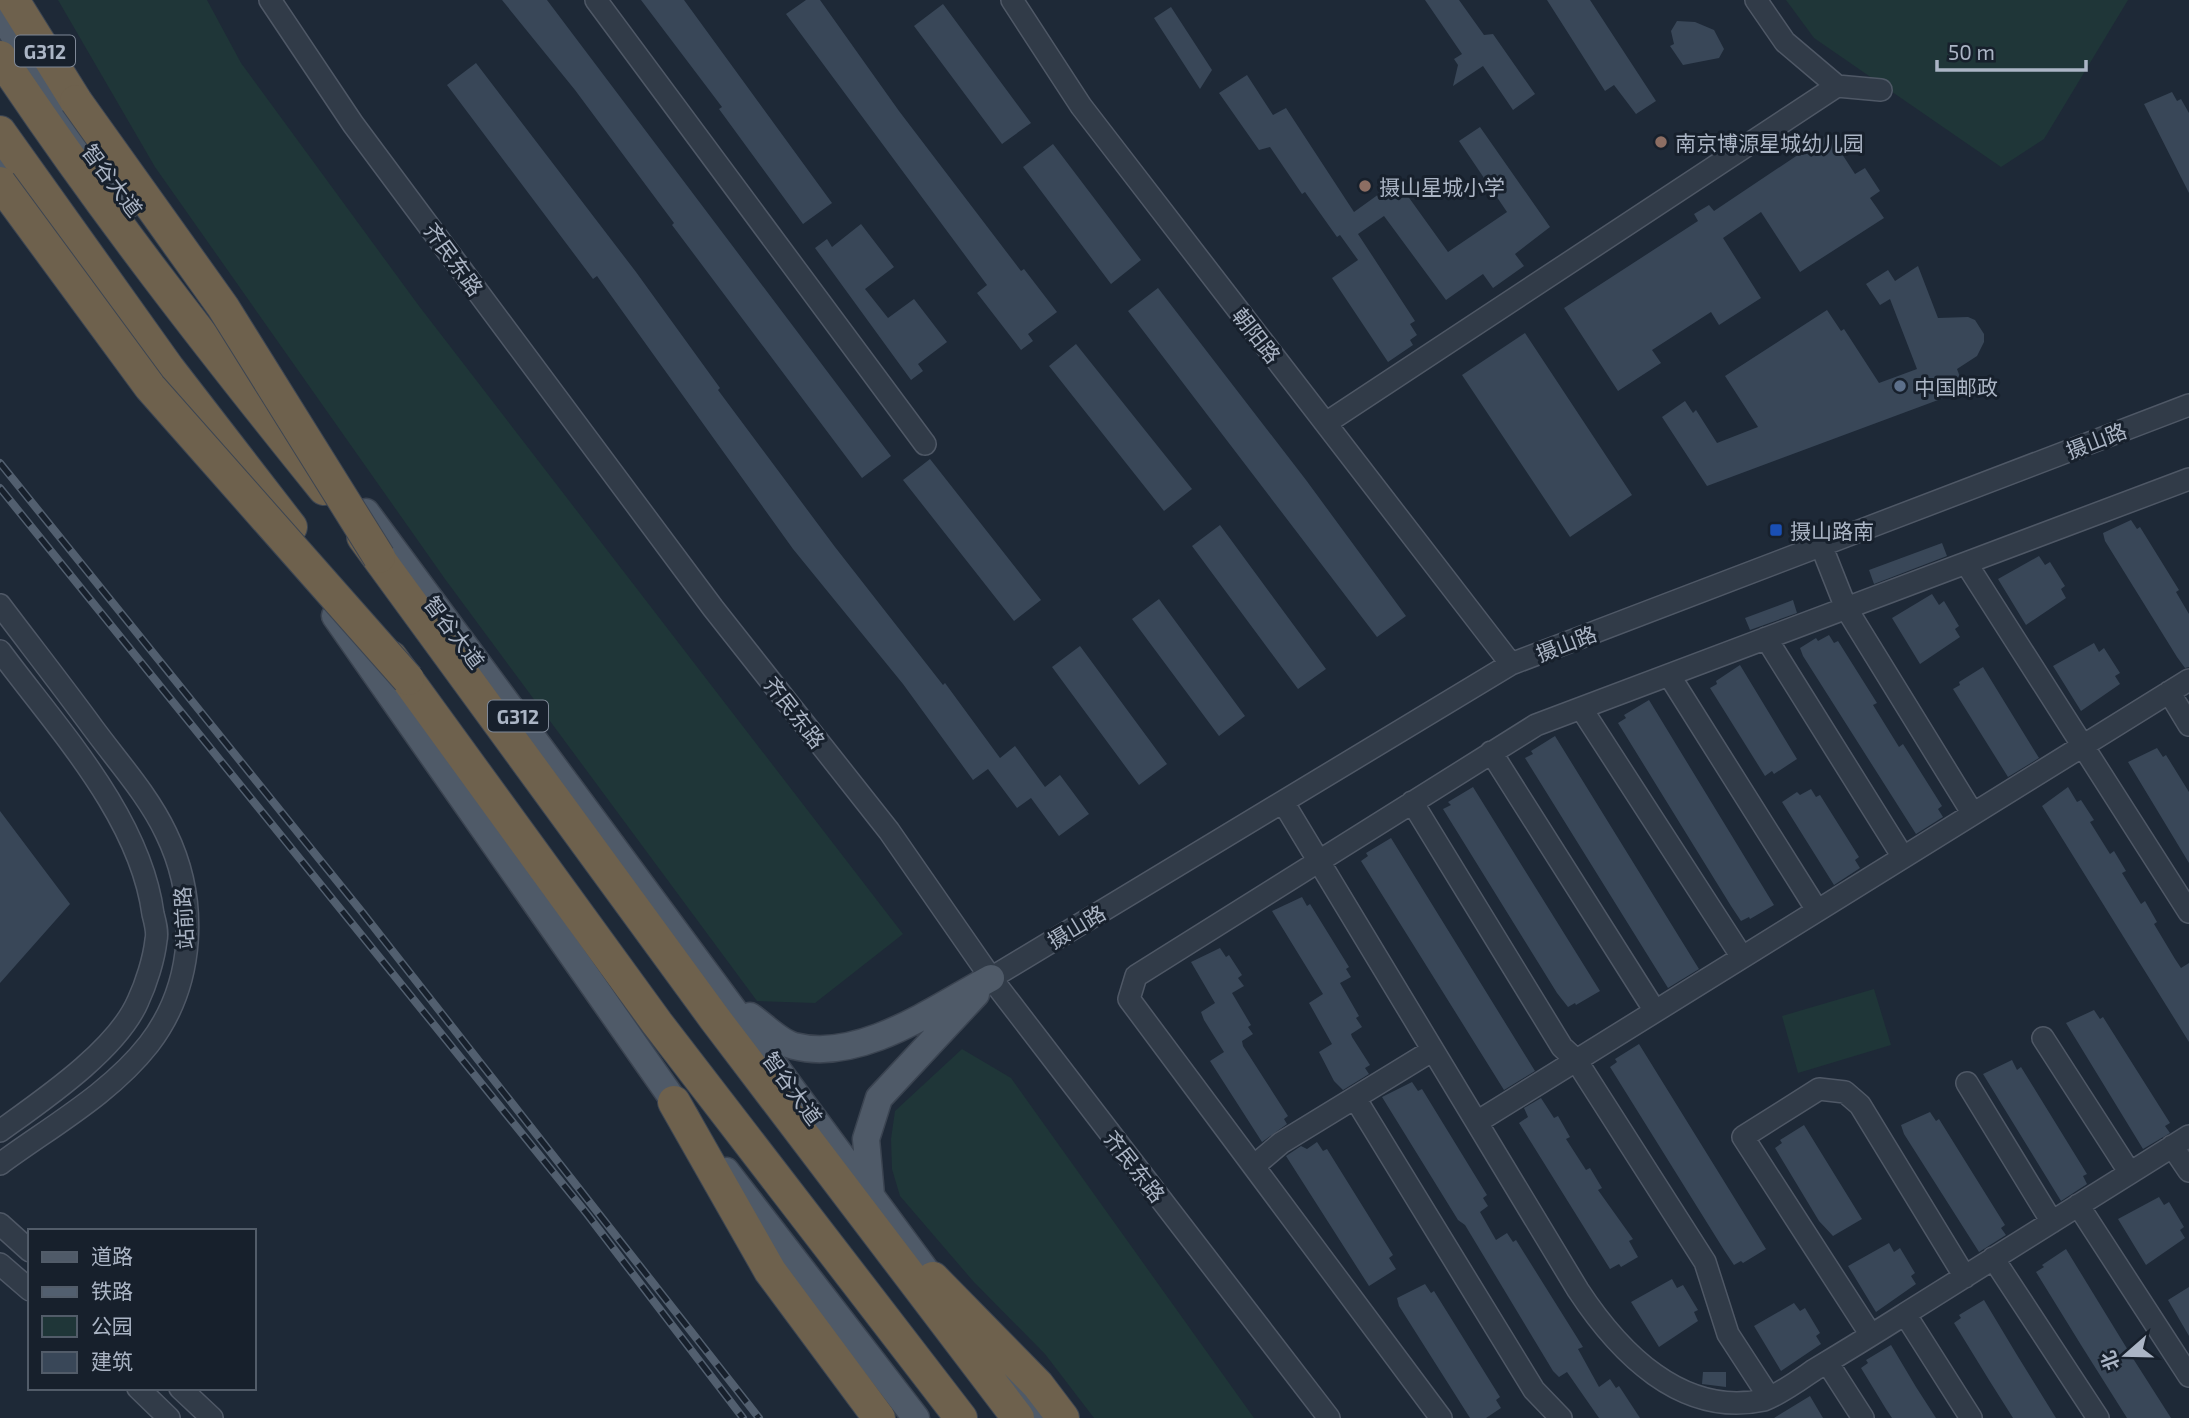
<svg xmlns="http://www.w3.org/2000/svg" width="2189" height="1418" font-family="'Exo 2','Noto Sans SC',sans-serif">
	<rect width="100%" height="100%" fill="#1e2937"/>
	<path fill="#1f3638" d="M58,0h149l34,63 178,243 484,628 -88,69 -58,-2 -312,-422 -290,-412z
		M1786,0h342l-84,139 -43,28 -187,-129z
		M1874,989l17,56 -93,28 -16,-57z
		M962,1049l49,29 243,340h-160l-49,-64 -72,-73 -73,-85 -8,-27 -1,-30 4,-28z"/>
	<path fill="#394758" d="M502,0h45l344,456 -29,22 -190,-253 2,-2 -99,-133z
		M641,0h43l148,203 -29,21 -84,-115 3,-2z
		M806,0h14l79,111 122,160 3,-2 33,43 -29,22 5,7 -12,9 -44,-57 10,-8 -201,-271z
		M1425,0h34l25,35 9,-1 42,60 -22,16 -30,-44 -30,20 5,-21 -4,-6 8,-5z
		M1547,0h43l66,101 -20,13 -22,-29 -9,6z
		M943,4l88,119 -29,21 -88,-118z
		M1171,7l41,63 -12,19 -46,-71z
		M1677,21l18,1 19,8 10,19 -5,9 -36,7 -13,-19 4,-2 -3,-13z
		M476,63l160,209 84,116 -2,2 117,157 108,138 2,-2 55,75 15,-12 30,41 15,-12 29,39 -30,22 -28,-38 -14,10 -29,-39 -15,11 -70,-96 -110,-135 -196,-273 -4,3 -146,-194z
		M1247,75l26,40 13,-7 68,104 43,-31 51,71 59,-40 -48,-71 21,-14 70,100 -35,27 9,12 -31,22 -10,-14 -37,26 -62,-84 -26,18 57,87 -5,3 7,11 -7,5 3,5 -25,17 -56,-84 26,-18 -18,-25 -3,2 -32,-45 -3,2 -32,-47 -11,3 -40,-57z
		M2172,92l5,9 4,-2 8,14v80l-45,-89z
		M1829,134l26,40 10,-6 15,23 -10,7 14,20 -84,54 -39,-60 -38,26 38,60 -42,27 -8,-13 -59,38 9,13 -43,28 -54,-83 134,-87 -4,-7 15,-9 5,6z
		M1053,144l88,116 -30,24 -88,-117z
		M861,224l33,43 -29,22 23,29 26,-19 33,43 -29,22 5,7 -12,9 -96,-132 12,-9 5,8z
		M1918,266l20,52 30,-1 7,3 9,14v8l-7,14 -20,13 8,21 -258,96 -45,-69 23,-16 8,12 3,-3 21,33 41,-16 -33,-51 102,-66 14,21 3,-2 35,54 38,-14 -27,-70 -10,6 -14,-21 22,-14 7,11z
		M1158,288l148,192 100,136 -29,21 -249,-326z
		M1525,333l107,162 -62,42 -108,-162z
		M1076,344l116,145 -28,22 -115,-145z
		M930,459l111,141 -27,21 -111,-141z
		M2131,520l6,9 3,-2 39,63 -3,2 13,22v53l-4,1 -8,-11 -72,-116 -2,-8z
		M1220,525l106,144 -28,20 -106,-143z
		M1942,543l5,13 -73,28 -5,-14z
		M2039,556l6,9 5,-3 15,24 -4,3 5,9 -40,27 -28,-46z
		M1932,594l7,11 5,-4 15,25 -4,3 5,8 -40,27 -28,-46z
		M1159,599l86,117 -26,20 -87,-117z
		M1793,600l4,13 -47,17 -5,-12z
		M1829,635l5,8 4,-2 39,62 -4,2 26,42 4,-3 39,62 -4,3 5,8 -27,17 -113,-178 -3,-8 16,-10 2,3z
		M2094,643l5,9 5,-4 16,25 -5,3 5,8 -39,27 -28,-45z
		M1080,646l87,118 -28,21 -87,-118z
		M1740,665l57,94 -23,15 -2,-3 -7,5 -55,-88 7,-4 -1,-3z
		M1983,667l56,91 -31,19 -55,-88 7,-4 -1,-3z
		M1649,700l125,205 -24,14 -1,-2 -8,4 -10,-15 -113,-183 8,-5 -2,-3z
		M1555,736l144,233 -31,19 -143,-230 8,-4 -2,-3z
		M2157,748l6,9 3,-2 23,37v71l-61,-101z
		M1473,787l127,204 -24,14 -1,-2 -7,4 -11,-14 -114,-184 8,-4 -3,-3z
		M2068,787l9,15 4,-2 13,20 -4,2 20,32 4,-3 12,20 -4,2 19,31 4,-3 12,21 -3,2 21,35 6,9 8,-5v79l-147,-236z
		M1811,789l5,8 4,-2 39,62 -4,3 5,8 -26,17 -52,-83 15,-10 3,3z
		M0,811l70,93 -70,79z
		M1391,838l144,233 -31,19 -143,-229 7,-5 -2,-3z
		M1302,897l5,9 3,-2 39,63 -3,2 5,8 -11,6 19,33 -3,2 6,9 -11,7 1,3 18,28 -5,3 4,6 -26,16 -9,-9 -15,-29 13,-8 -23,-41 14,-9 -51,-83z
		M1220,948l6,9 3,-2 13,20 -4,3 6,8 -12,7 19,32 -3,2 5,7 -11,7 1,5 45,70 -4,3 3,5 -25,18 -52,-81 14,-9 -20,-32 -3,-8 14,-9 -24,-41z
		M2094,1010l6,9 3,-2 67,106 -5,3 5,7 -27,16 -77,-126z
		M1639,1044l127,205 -23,14 -2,-2 -7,4 -10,-15 -114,-183 7,-5 -2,-3z
		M2012,1060l5,10 4,-3 66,107 -4,2 4,8 -26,17 -78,-127z
		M1412,1082l6,9 4,-2 65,106 -4,3 5,8 -8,6 16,28 11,-7 6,9 3,-2 67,107 -5,2 21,38 11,-8 6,9 3,-2 21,32h-41l-32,-46 -8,5 -6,-6 -88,-146 -7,-5 -76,-123z
		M1541,1098l13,20 4,-2 12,21 -4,2 20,31 4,-2 12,20 -4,2 35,49 -4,2 9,16 -17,10 -2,-3 -9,5 -91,-146 9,-6 -4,-9z
		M1930,1112l6,9 3,-2 66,106 -4,3 5,7 -27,17 -75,-118 -3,-9z
		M1804,1125l58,94 -29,17 -14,-15 -44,-73 7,-5 -2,-3z
		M1317,1142l6,9 4,-2 66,106 -4,3 7,11 -27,17 -83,-130 15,-10 6,3z
		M2159,1197l5,8 5,-3 15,25 -4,3 5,8 -39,27 -28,-46z
		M1889,1243l5,9 6,-4 15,25 -4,3 5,8 -40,28 -28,-46z
		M2066,1249l68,111 37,58h-44l-46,-73 -45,-73 8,-5 -2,-2z
		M1672,1279l5,9 6,-3 15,25 -4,2 4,9 -39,26 -28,-45z
		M1425,1284l6,9 3,-2 66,106 -4,3 5,8 -15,10h-16l-71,-112 -2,-8z
		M2189,1287v49l-21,-36z
		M1984,1300l33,55 39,63h-43l-24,-38 -35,-57 7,-5 -2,-3z
		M1794,1303l6,8 5,-3 15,25 -4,3 5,8 -40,27 -27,-45z
		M1891,1345l25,42 20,31h-44l-6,-9 -25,-41 7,-5 -2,-3z
		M1703,1372h23v15l-24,-3z
		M1810,1396l13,22h-49z"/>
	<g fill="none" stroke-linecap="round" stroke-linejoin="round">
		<g stroke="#4f5866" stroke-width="24">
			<path id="minor" d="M270,0l83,124 360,484 176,223 102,147 338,440
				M596,0l329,444
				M1012,0l69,106 430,558
				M1756,0l29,42 52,44 44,4
				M1326,423l511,-337
				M1821,545l25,63 127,206
				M1966,563l223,349
				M0,605c31,41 63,82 93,123 25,34 55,67 73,105 33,68 29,151 -17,211 -39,50 -99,83 -149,120
				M1766,638l137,219
				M0,651c57,77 140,165 153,263 2,8 5,18 3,26 -2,19 -10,44 -18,61 -21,49 -95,99 -138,130
				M1669,675l148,235
				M2169,692l20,33
				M1581,708l161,249
				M1491,752l164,259
				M1283,802l295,488c40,61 103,128 186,110 18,-7 34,-19 50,-30 30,-18 61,-37 91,-56l66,104
				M1412,802l150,245 14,13 129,202 23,72 41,63
				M991,978l520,-314 678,-259
				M2043,1038l87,135
				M1967,1083l85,139
				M1355,1098l179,292 27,28
				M1477,1122l712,-442
				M2172,1146l17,25
				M1254,1166l27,-23 152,-93
				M2078,1205l111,171
				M0,1224l30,27
				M1993,1258l105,160
				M0,1264l30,26
				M1905,1314l284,-178
				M1871,1335l-128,-198 76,-48 26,3 15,13 105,172
				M1827,1362l36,56
				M138,1388l31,30
				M180,1388l32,30
				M1441,1418l-312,-419 7,-23 400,-251 653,-246"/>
		</g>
		<g stroke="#3b4451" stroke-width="29">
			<path id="major" d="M0,13l61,99 70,91
				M0,161l26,35
				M366,512l578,783
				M335,616l351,502
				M750,1016c12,8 29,26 44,30 66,17 141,-38 197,-68
				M726,1171l190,247
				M871,1195l-5,-56 13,-41 97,-104
				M985,1347l54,71"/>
		</g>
		<g stroke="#3c4552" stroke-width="34">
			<path id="highway" d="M13,0l63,101
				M0,57c100,150 211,292 324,432
				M0,132l169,237 122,158
				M363,537l352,482 303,399
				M391,657l266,366 304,395
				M674,1102l96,169 109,147
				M933,1278l105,107 25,33"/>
		</g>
		<use href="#minor" stroke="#313b48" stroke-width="21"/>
		<use href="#major" stroke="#4f5a68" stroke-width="26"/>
		<use href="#highway" stroke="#6e614d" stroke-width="32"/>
		<g stroke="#525f6f" stroke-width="8">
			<path id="rail" d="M0,463l362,449 397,506
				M0,488l587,726 156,204"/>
		</g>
		<use href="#rail" stroke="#17202c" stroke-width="5" stroke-dasharray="16" stroke-linecap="butt"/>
		<g stroke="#3c4552" stroke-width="34" stroke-linecap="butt">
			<path id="highway-bridge" d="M76,101l147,206 156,250
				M0,183l150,204 258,292"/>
		</g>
		<use href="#highway-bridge" stroke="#6e614d" stroke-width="32"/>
	</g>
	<g fill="#8d6e63" stroke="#17202c" stroke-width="2.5">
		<circle cx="1661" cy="142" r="7"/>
		<circle cx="1365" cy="186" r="7"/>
	</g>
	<circle fill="#5c6f8a" stroke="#17202c" stroke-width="2.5" cx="1900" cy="386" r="7"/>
	<rect fill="#1a4fb4" stroke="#17202c" stroke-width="2.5" x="1769" y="523" width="14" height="14" rx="3.5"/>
	<g text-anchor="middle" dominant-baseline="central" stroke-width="6" stroke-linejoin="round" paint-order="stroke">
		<g fill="#17202c" stroke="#7f8897" stroke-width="2">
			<rect x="15" y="35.5" width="60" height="31" rx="5"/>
			<rect x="488" y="700.5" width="60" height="31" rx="5"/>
		</g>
		<g font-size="19" font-weight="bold" fill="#abb5c5">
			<text x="45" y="51">G312</text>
			<text x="518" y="716">G312</text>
		</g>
		<g font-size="21" fill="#abb5c5" stroke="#17202c" text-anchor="start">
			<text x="1675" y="142">南京博源星城幼儿园</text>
			<text x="1379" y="186">摄山星城小学</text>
			<text x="1914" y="386">中国邮政</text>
			<text x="1790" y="530">摄山路南</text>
		</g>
		<g font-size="21" fill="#abb5c5" stroke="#17202c">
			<text transform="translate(113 180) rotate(53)">智谷大道</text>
			<text transform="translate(454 259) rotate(54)">齐民东路</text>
			<text transform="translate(1257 335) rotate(52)">朝阳路</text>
			<text transform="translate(2096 440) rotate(-21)">摄山路</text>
			<text transform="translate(455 632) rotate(53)">智谷大道</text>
			<text transform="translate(1566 643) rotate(-21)">摄山路</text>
			<text transform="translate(795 712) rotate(52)">齐民东路</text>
			<text transform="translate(183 918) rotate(-93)">站前路</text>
			<text transform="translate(1076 926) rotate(-31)">摄山路</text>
			<text transform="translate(793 1088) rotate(54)">智谷大道</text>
			<text transform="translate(1135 1166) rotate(52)">齐民东路</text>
		</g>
	</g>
	<rect x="28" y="1229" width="228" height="161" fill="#17202c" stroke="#525c69" stroke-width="2"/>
	<rect x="42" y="1252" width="35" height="10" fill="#4f5a68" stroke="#525c69" stroke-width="2"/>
	<text x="91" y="1264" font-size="21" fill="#abb5c5">道路</text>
	<rect x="42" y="1287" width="35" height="10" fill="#525f6f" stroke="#525c69" stroke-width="2"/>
	<text x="91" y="1299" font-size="21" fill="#abb5c5">铁路</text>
	<rect x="42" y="1316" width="35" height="21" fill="#1f3638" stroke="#525c69" stroke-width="2"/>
	<text x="91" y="1334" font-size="21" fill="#abb5c5">公园</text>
	<rect x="42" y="1352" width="35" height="21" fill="#394758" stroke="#525c69" stroke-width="2"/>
	<text x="91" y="1369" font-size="21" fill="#abb5c5">建筑</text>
	<g transform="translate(2126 1355) rotate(250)" stroke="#17202c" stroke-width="5" paint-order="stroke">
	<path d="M0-5L12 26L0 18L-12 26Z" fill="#abb5c5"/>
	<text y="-10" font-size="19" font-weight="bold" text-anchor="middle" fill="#abb5c5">北</text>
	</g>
	<path d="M1937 60v10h149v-10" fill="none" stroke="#abb5c5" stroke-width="3.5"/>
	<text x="1948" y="60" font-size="21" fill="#abb5c5" stroke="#17202c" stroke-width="5" paint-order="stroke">50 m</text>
</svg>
